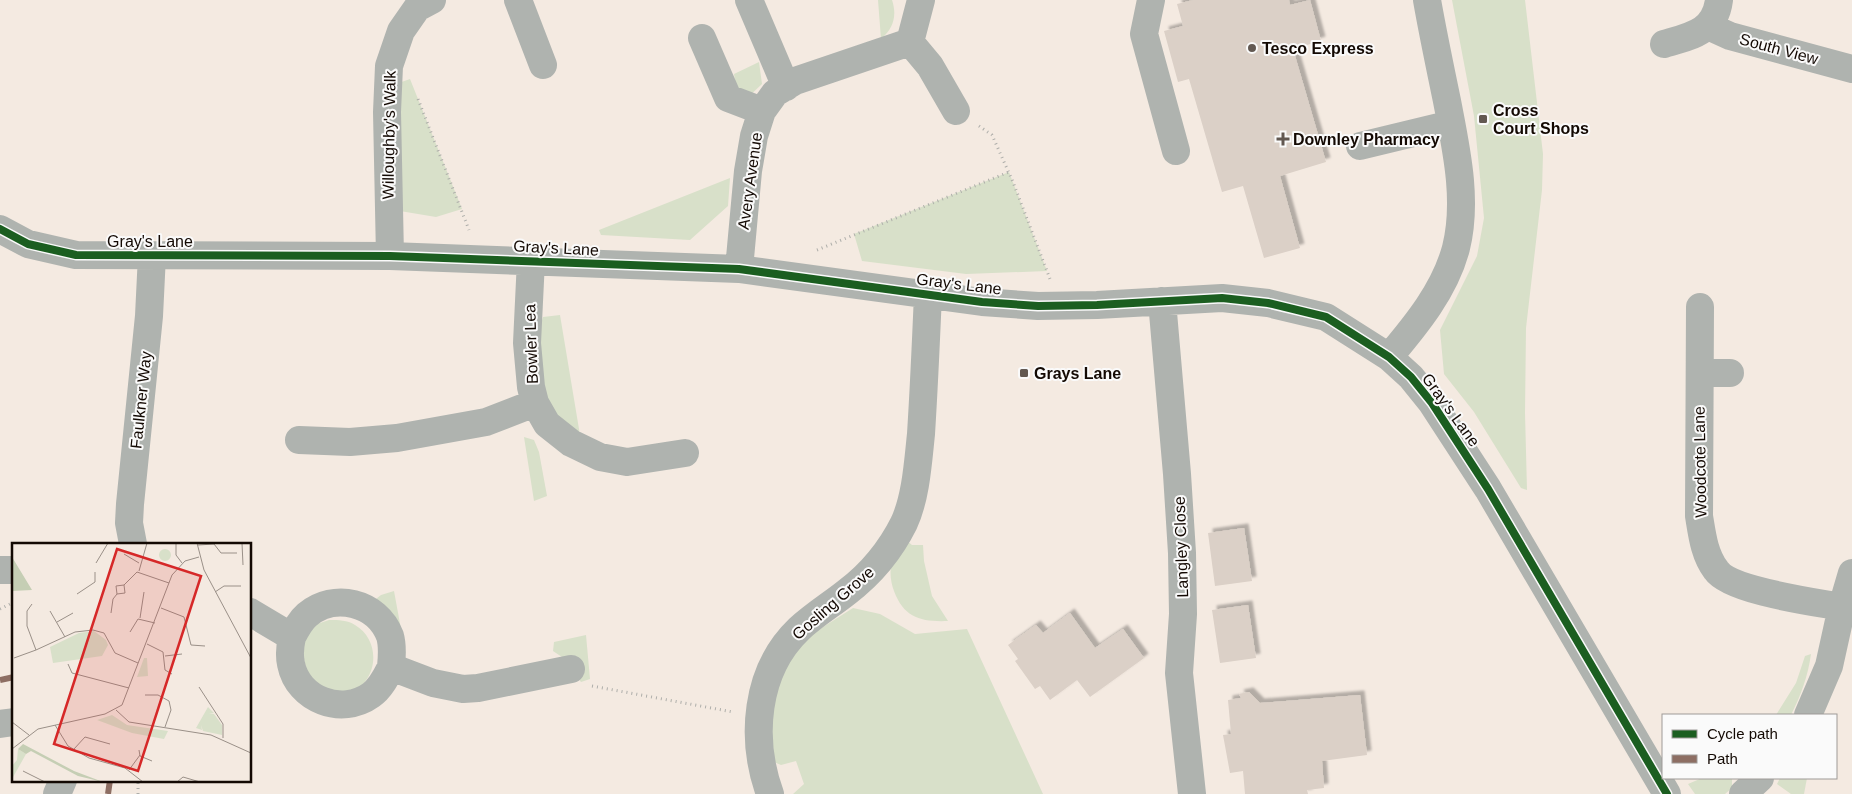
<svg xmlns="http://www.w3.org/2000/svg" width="1852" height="794" font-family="Arial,sans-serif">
	<defs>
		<filter id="shadow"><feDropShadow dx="4.5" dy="-4.5" stdDeviation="1" flood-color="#0004"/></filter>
	</defs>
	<rect width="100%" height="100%" fill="#f4eae1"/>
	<path fill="#d8e0c9" d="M878,0h14c5,15 2,28 -11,39z
		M1452,0h73l18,154 -1,36 -16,138 -1,85 2,77 -6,-2 -47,-76 -30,-38 -4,-44 37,-74 7,-38 -10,-102z
		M759,62l3,22 -17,16 -9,-12 -2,-14z
		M410,79l52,130 -26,8 -36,-6 -4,-127z
		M1009,172l38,99 -81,3 -104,-13 -8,-27z
		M730,178l-2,28 -38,34 -89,-5 -2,-5z
		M560,315l21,126 -12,-9 -26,-38 -5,-61 5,-16z
		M524,437l10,3 5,12 8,44 -13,5z
		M907,541l5,4h11l1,16 8,35 16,25c-27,1 -44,-3 -54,-30 -3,-8 -5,-19 -2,-27 3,-8 10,-16 15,-23z
		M394,591l9,49 -31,-38 9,-7z
		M853,608l27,6 35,20 52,-5 76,165h-250l11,-10 -8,-23 -15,4 -7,-3 -4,-33 7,-46 16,-29 19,-20z
		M329,620c10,0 18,0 26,5 22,13 24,43 7,60 -4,4 -11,9 -17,10 -8,0 -25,-5 -34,-7l-11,-45 17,-19z
		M586,635l4,44 -9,3 -19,-25 -9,-6 1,-9z
		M1811,654c-3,22 -10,41 -20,61h-15l20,-32 9,-27z
		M1702,778h30v10l-7,6h-30l-7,-10z
		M1780,778h27l-3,16h-13l-14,-10z"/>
	<path fill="#dbd0c7" filter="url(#shadow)" d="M1193,0h96l1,5 20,-5 11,41 -28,8 33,113 -46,14 20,72 -36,10 -21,-72 -21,6 -33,-113 -11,3 -14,-51 19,-5 -6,-22z
		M1244,528l8,53 -37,5 -7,-53z
		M1248,605l8,53 -36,5 -8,-53z
		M1070,613l25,35 28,-19 21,29 -54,39 -13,-17 -27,20 -10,-14 -5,3 -20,-28 3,-2 -10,-14 28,-20 7,8z
		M1249,692l11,11 100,-8 7,60 -45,6 2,27 -17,2 1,4h-63l-2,-23 -13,2 -7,-38 8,-1 -3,-34 13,-2 -2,-4z"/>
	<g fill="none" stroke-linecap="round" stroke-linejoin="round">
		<path stroke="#aeaeaa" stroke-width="3" stroke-dasharray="1 4" stroke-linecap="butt" d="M418,99l51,131
			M979,126l13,9 21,47 37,97
			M817,250l192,-78
			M0,609l14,-7
			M592,686l141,26
			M138,794v-14"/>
		<path stroke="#afb3af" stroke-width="28" d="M518,0l25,65
			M749,0l37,87
			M1151,0l-7,34 32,117
			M1708,26l22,10 122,33
			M702,38l26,60 34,13
			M910,42l20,24 26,45
			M1664,44c27,-8 51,-12 55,-44
			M1360,146l91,-22
			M0,229l28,15 48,11 314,1 349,13 243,33 56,4 59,-1 125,-7 46,5 58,14 63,40 22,20 21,26 56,86 179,305
			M390,256l-3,-144 2,-46 12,-35 16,-23 15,-8
			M531,260l-4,83 4,44 4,16 12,21 24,19 29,14 27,5 58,-9
			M739,269l9,-98 6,-35 8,-25 13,-18 20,-12 115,-39 11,-42
			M1162,301l15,173 5,79 1,61 -4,59 13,121
			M1700,307l-1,209c3,18 5,38 17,54 14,21 99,32 126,37
			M1389,357c27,-32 56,-67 67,-109 12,-48 0,-100 -9,-147 -7,-34 -14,-67 -20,-101
			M1700,373h30
			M299,440l51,2 47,-4 89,-16 49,-19
			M133,544l-4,-21 1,-19 19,-188 3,-61
			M0,570h14
			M250,612l42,25c4,-8 8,-16 15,-22 27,-23 70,-13 83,21 3,10 2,21 1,31l42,16 30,6 15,-1 93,-19
			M292,637c-2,9 -3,18 -1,27 7,36 51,52 80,31 10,-7 15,-18 20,-28
			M1808,715l21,-49 13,-59 10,-34
			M0,724l14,-2
			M57,794l6,-14
			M770,794c-20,-55 -15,-123 29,-165 15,-14 33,-25 48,-37 25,-19 43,-41 57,-69 12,-26 14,-61 17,-89 3,-47 5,-93 7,-140
			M1743,794l17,-16"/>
		<path stroke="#8d6e63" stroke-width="6" stroke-dasharray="12 6" stroke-linecap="butt" d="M0,680l14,-3
			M108,794l2,-14"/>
		<g stroke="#fafafa" stroke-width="11">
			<path id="cycleway" d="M0,229l28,15 48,11 314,1 349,13 243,33 56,4 59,-1 125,-7 46,5 58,14 63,40 22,20 21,26 56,86 179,305"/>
		</g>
		<use href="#cycleway" stroke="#1b5e20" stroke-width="8"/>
	</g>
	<g fill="#625851" stroke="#fafafa" stroke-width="2">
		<circle cx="1252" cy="48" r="5"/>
		<rect x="1478" y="114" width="10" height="10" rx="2.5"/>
		<path d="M1280.5 131.5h5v5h5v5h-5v5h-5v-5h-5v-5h5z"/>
		<rect x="1019" y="368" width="10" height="10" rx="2.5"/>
	</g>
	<g text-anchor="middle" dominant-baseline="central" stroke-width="4" stroke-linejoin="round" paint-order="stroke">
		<g font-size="16" font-weight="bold" fill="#130903" stroke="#fafafa" text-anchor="start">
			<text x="1262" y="48">Tesco Express</text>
			<text x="1493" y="110">Cross<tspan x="1493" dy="18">Court Shops</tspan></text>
			<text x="1293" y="139">Downley Pharmacy</text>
			<text x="1034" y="373">Grays Lane</text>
		</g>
		<g font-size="16" fill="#130903" stroke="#fafafa">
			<text transform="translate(1779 49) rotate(15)">South View</text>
			<text transform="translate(389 135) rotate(-89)">Willoughby's Walk</text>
			<text transform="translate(750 181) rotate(-82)">Avery Avenue</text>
			<text x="150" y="241">Gray's Lane</text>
			<text transform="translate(556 248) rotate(3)">Gray's Lane</text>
			<text transform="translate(959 284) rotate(7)">Gray's Lane</text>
			<text transform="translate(531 344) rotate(-92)">Bowler Lea</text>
			<text transform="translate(141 400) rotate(-84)">Faulkner Way</text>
			<text transform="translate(1451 410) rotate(54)">Gray's Lane</text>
			<text transform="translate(1700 462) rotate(-91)">Woodcote Lane</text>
			<text transform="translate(1181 547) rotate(-92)">Langley Close</text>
			<text transform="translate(833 603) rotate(-41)">Gosling Grove</text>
		</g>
	</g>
	<g transform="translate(12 543)">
		<rect width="239" height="239" fill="#f4eae1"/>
		<path d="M147 12a6 6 0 1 1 12 0a6 6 0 1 1-12 0ZM82,88l12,9 2,5 -6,11 -49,7 -3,-16 29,-14zM132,115h3l1,18 -11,1zM196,164l6,6h-5l5,1 8,11v10l-19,-4 -2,-6 1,5 -6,-2zM100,172l15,10 41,6 -4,8 -32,-6 -35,-13zM6,206l8,5 -14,25v-13l5,-6z" fill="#d8e0c9"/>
		<path d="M0,14l20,33 -20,1zM11,201l51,27 29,11 -25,-6 -47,-25 -5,3 -8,-5z" fill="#c5ceb4"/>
		<path fill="none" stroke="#9a9088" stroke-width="1" d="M164,0v12l6,8M185,0l7,27 47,88M230,0l1,22M186,2l16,-1 7,9h16M112,11l15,9M84,20l12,-20M127,28l8,-28M203,49l9,-6h17M65,51l18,-12v-10M105,51l-1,-8 8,-1M20,61l-5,7v15l9,24 39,-18 18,-2 11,3 11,20 23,10M149,65l23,9 7,28 14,1M38,68l15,26M99,70l2,-14 4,-5 8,-1 -1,-8 13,-13 32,11M128,75l4,-26M45,79l16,-9M118,89l8,-13 17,4M135,101l16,8 2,18 7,4M153,113l17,-2M2,115l22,-8M56,121l4,9 57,15M187,144l24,37v14M133,152h13l11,6 2,9 -6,17M104,167l13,12 82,13 40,18M0,179l17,13M43,182l13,21 21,12 36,10 18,14M0,206l26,-20 67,-15 17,-9 50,-130 13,-14 14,-4M62,206l11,-12 25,7M127,207l1,6 12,5M117,227l11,-15M11,228l22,11M165,239l6,-5 17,5"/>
		<path fill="#d62828" fill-opacity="0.15" stroke="#d62828" stroke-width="2.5" d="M105,6l84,27 -63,195 -84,-27z"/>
		<rect width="239" height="239" fill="none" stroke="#130903" stroke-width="2.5"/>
	</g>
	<rect x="1662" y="714" width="175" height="65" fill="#fafafa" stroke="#9e9a97"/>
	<rect x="1672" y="730" width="25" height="8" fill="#1b5e20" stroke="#9e9a97"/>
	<text x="1707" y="739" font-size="15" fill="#130903">Cycle path</text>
	<rect x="1672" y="755" width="25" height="8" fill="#8d6e63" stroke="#9e9a97"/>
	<text x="1707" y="764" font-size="15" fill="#130903">Path</text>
</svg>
